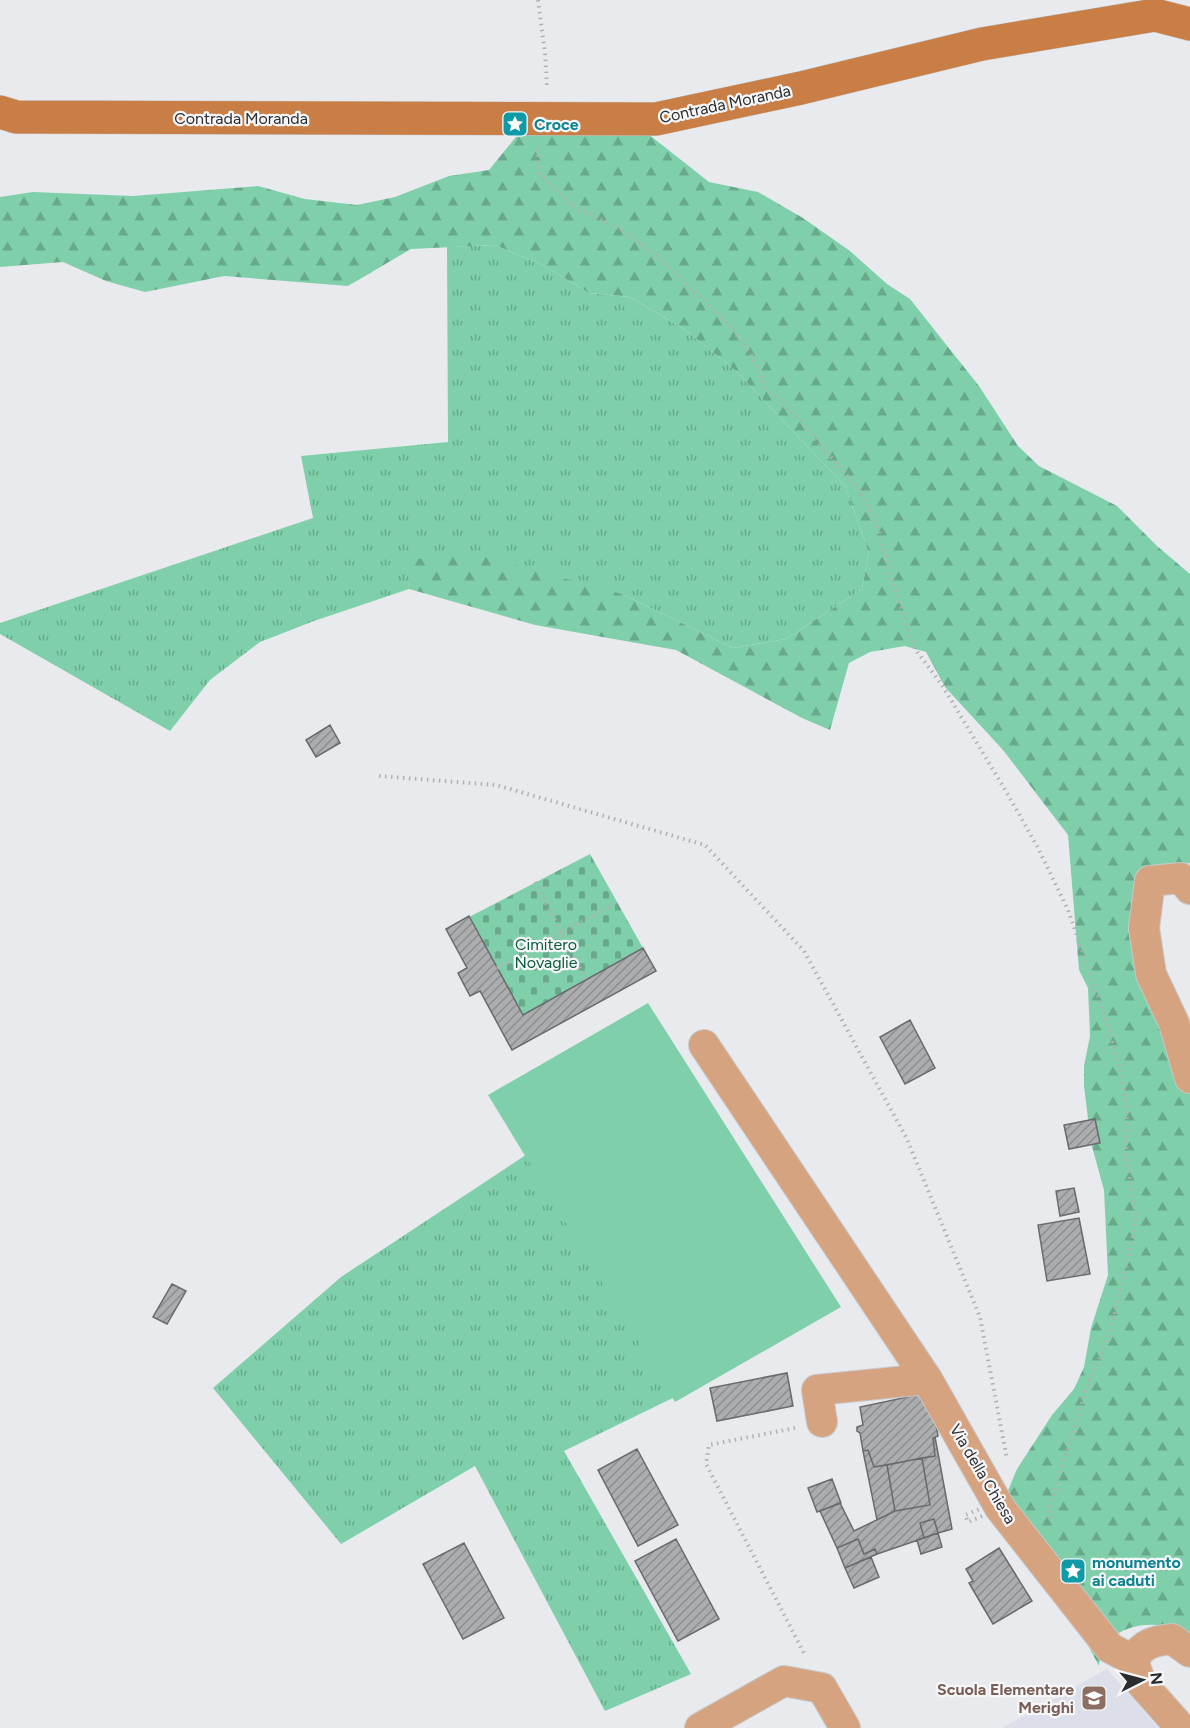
<svg xmlns="http://www.w3.org/2000/svg" width="1190" height="1728" font-family="Figtree,sans-serif">
	<defs>
		<pattern id="grass-tufts" width="24" height="20" patternUnits="userSpaceOnUse" patternTransform="scale(1.5)"><rect width="24" height="20" fill="#7fd0aa"/><path d="M3 7l-1-3M5 7V3M7 7l1-3M15 17l-1-3M17 17v-4M19 17l1-3" fill="none" stroke="#68a98b"/></pattern>
		<pattern id="forest-firs" width="22" height="20" patternUnits="userSpaceOnUse" patternTransform="scale(1.5)"><rect width="22" height="20" fill="#7fd0aa"/><path d="M5 1l3.5 6h-7zM16 11l3.5 6h-7z" fill="#68a98b"/></pattern>
		<pattern id="cemetery-stones" width="16" height="16" patternUnits="userSpaceOnUse" patternTransform="scale(1.5)"><rect width="16" height="16" fill="#7fd0aa"/><path d="M2 7V4a2 2 0 0 1 4 0v3zM10 15v-3a2 2 0 0 1 4 0v3z" fill="#68a98b"/></pattern>
		<pattern id="building-hatch" width="6" height="6" patternUnits="userSpaceOnUse" patternTransform="scale(1.5)"><rect width="6" height="6" fill="#acadaf"/><path d="M-1 1l2-2M0 6l6-6M5 7l2-2" fill="none" stroke="#8c8d8f"/></pattern>
	</defs>
	<rect width="100%" height="100%" fill="#e9eaed"/>
	<path fill="#dcdfe9" d="M1107,1669l51,59h-156z"/>
	<path fill="url(#grass-tufts)" d="M495,245l48,20 46,28 41,4 54,32 52,42 109,115 24,66 -7,37 -76,50 -53,9 -111,-54 -215,-34 2,29 -95,32 -54,21 -50,38 -40,51 -170,-97v-11l313,-105 -12,-62 147,-14 -1,-195z
		M547,1141l134,253 -117,57 127,223 -86,37 -130,-245 -134,78 -128,-156 128,-111z"/>
	<path fill="url(#forest-firs)" d="M525,126h113l71,56 49,10 45,26 47,33 37,33 23,15 69,87 39,60 21,20 78,40 40,40 33,28v289l-18,4 -26,34 44,160v573c-31,-17 -87,-13 -91,32l-92,-173 10,-24 35,-54 22,-26 10,-22 7,-39 17,-53 -4,-85 -13,-47 -7,-57v-20l6,-30 -2,-48 -9,-18 -11,-135 -65,-85 -58,-63 -19,-35 -21,-6 -35,6 -21,11 -19,67 -28,-12 -126,-68 -141,-25 -126,-36 -3,-29 68,-6 148,40 111,54 53,-9 76,-50 7,-37 -24,-66 -109,-115 -52,-42 -54,-32 -41,-4 -46,-28 -48,-20 -84,4 -63,37 -124,-10 -79,16 -39,-11 -43,-19 -63,5v-70l33,-5 100,4 125,-10 47,13 52,6 38,-8 54,-21 40,-6z"/>
	<path fill="url(#cemetery-stones)" d="M590,854l66,117 -144,79 -32,-59 -10,5 -12,-23 9,-6 -21,-38z"/>
	<path fill="#7fd0aa" d="M648,1003l193,304 -166,95 -187,-307z"/>
	<path fill="url(#building-hatch)" stroke="#696a6d" stroke-width="1.5" d="M330,725l10,18 -24,14 -10,-17z
		M469,916l54,99 120,-67 13,23 -144,79 -32,-59 -10,5 -12,-23 9,-5 -21,-39z
		M910,1020l25,48 -30,16 -25,-47z
		M1095,1119l5,24 -31,6 -5,-24z
		M1074,1188l5,24 -19,4 -4,-25z
		M1079,1218l11,56 -43,7 -9,-56z
		M172,1284l14,7 -19,33 -14,-7z
		M787,1373l6,33 -76,15 -7,-33z
		M926,1393l9,26 3,17 -5,2 2,18 -61,11 -6,-17 -5,1 -3,-18 -3,-2v-4l6,-2 -3,-18z
		M935,1437l17,92 -14,4 -4,-14 -14,4 4,15 -47,16 -2,-5 -11,5 -6,-15 -21,9 -17,-37 20,-8 14,28 41,-20 35,-6 -8,-47 13,-2 -2,-18z
		M637,1449l41,76 -40,21 -40,-76z
		M868,1450l6,17 13,-2 8,46 -18,9 -14,-69z
		M922,1458l8,47 -35,6 -8,-46z
		M832,1479l9,24 -24,9 -9,-24z
		M934,1519l4,14 -14,5 -4,-15z
		M938,1533l4,14 -21,7 -4,-14z
		M676,1539l43,80 -41,22 -43,-80z
		M858,1539l6,15 11,-5 2,5 -32,14 -8,-20z
		M464,1543l40,75 -41,21 -40,-75z
		M999,1548l33,53 -39,23 -24,-41 4,-2 -7,-12z
		M871,1557l8,20 -25,11 -9,-20z"/>
	<g fill="none" stroke-linecap="round" stroke-linejoin="round">
		<g stroke="#c7c8ca" stroke-width="32">
			<path id="street" d="M1190,889l-9,-11 -31,3 -6,47 7,46 23,49 16,55
				M704,1045l223,334 -110,11 5,32
				M927,1379l73,129 110,140 23,12 8,23 40,45
				M1133,1660c10,-17 21,-19 39,-21l18,13
				M700,1728l84,-47 38,7 23,40"/>
		</g>
		<g stroke="#c7c8ca" stroke-width="34">
			<path id="secondary" d="M0,112l16,5 640,2 145,-31 181,-44 173,-29 35,9"/>
		</g>
		<path stroke="#b0b1b3" stroke-width="4" stroke-dasharray="1.5 4.5" stroke-linecap="butt" d="M538,0l7,53 2,34
			M537,149l2,24 32,32 55,27 43,35 62,60 20,27 15,34 32,30 61,72 18,35 14,53 24,71 27,36 65,108 30,53 31,64 36,103 14,50 9,44 -1,48 10,62 -4,23 -22,93 -25,59 -12,43 -25,74 2,12
			M379,776l117,9 209,60 99,106 103,188 73,178 27,142
			M535,882l51,98
			M497,968l120,-66
			M795,1428l-86,17 -3,19 99,191
			M988,1506l4,6 -24,10 -3,-7z"/>
		<use href="#street" stroke="#d6a380" stroke-width="30"/>
		<use href="#secondary" stroke="#c97e46" stroke-width="33"/>
	</g>
	<defs>
		<g id="sight-square" transform="scale(1.35)"><rect x="-9" y="-9" width="18" height="18" rx="4" fill="#0f9aa8" stroke="#f7f7fa"/><path d="M0-6L1.8-2.2L6-1.7L2.9 1.2L3.7 5.4L0 3.3L-3.7 5.4L-2.9 1.2L-6-1.7L-1.8-2.2Z" fill="#fff"/></g>
		<g id="school-square" transform="scale(1.35)"><rect x="-9" y="-9" width="18" height="18" rx="4" fill="#8d6e63" stroke="#f7f7fa"/><path d="M0-5L7-2L0 1L-7-2ZM-4 1L0 2.5L4 1V4Q0 6-4 4Z" fill="#fff"/></g>
	</defs>
	<g fill-rule="evenodd">
		<use href="#sight-square" x="515" y="124"/>
		<use href="#sight-square" x="1073" y="1571"/>
		<use href="#school-square" x="1094" y="1698"/>
	</g>
	<g text-anchor="middle" dominant-baseline="central" stroke-width="4.5" stroke-linejoin="round" paint-order="stroke">
		<g font-size="16" fill="#2b2c2d" stroke="#f7f7fa">
			<text transform="translate(725 104) rotate(-12)">Contrada Moranda</text>
			<text x="241" y="118">Contrada Moranda</text>
			<text transform="translate(983 1474) rotate(59)">Via della Chiesa</text>
		</g>
		<g font-size="16" font-weight="bold" fill="#0d838f" stroke="#f7f7fa" text-anchor="start">
			<text x="534" y="124">Croce</text>
			<text x="1092" y="1562">monumento<tspan x="1092" dy="18">ai caduti</tspan></text>
		</g>
		<g font-size="16" fill="#09593c" stroke="#f7f7fa">
			<text x="546" y="944">Cimitero<tspan x="546" dy="18">Novaglie</tspan></text>
		</g>
		<g font-size="16" font-weight="bold" fill="#785e54" stroke="#f7f7fa" text-anchor="end">
			<text x="1074" y="1689">Scuola Elementare<tspan x="1074" dy="18">Merighi</tspan></text>
		</g>
	</g>
	<g transform="translate(1142 1680) rotate(84)" stroke="#f7f7fa" stroke-width="4.5" paint-order="stroke">
	<path d="M0-4.5L10 22L0 15L-10 22Z" fill="#2b2c2d"/>
	<text y="-9" font-size="16" font-weight="bold" text-anchor="middle" fill="#2b2c2d">N</text>
	</g>
</svg>
